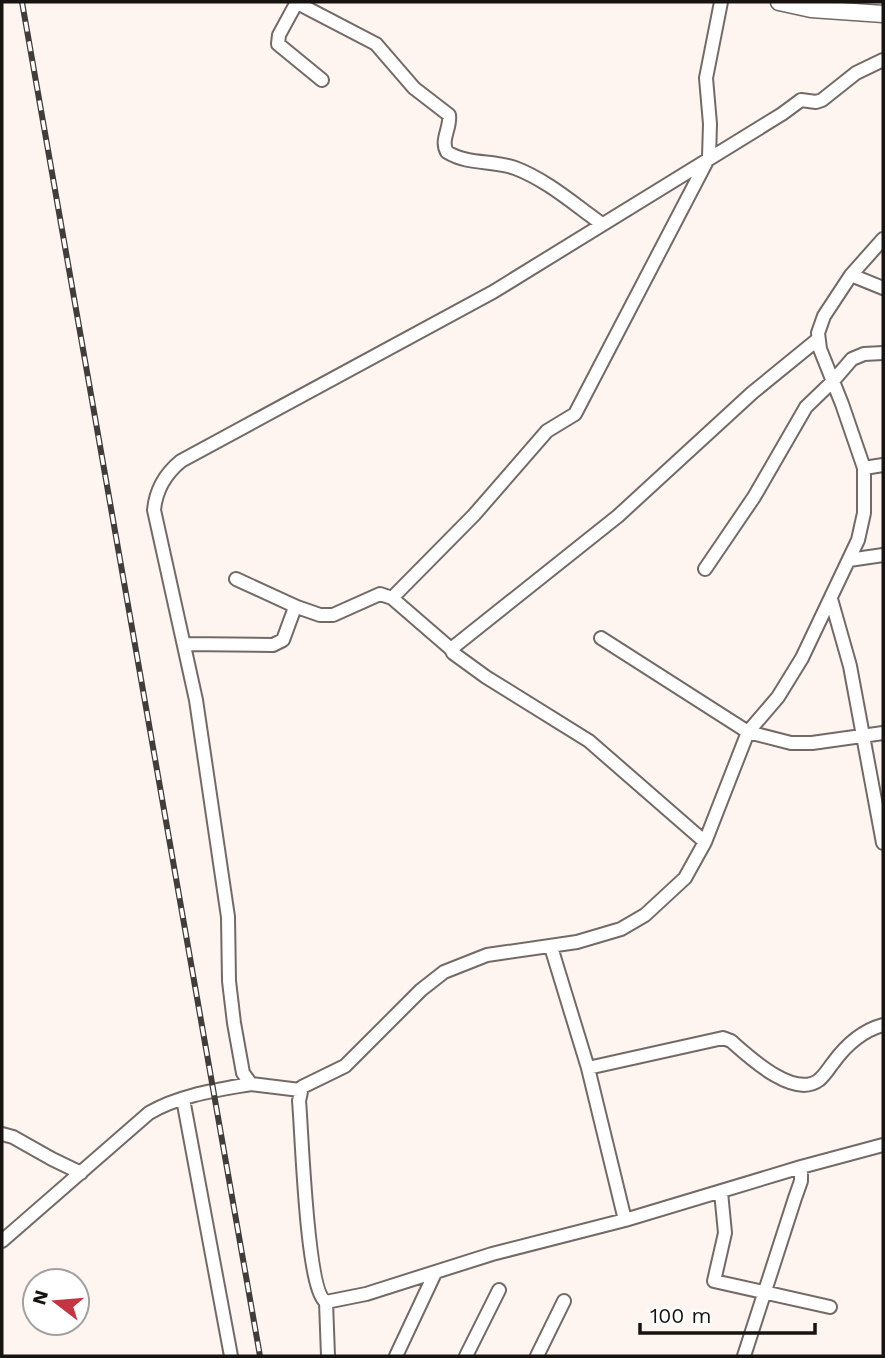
<svg xmlns="http://www.w3.org/2000/svg" width="885" height="1358" font-family="'Work Sans',sans-serif">
	<rect width="100%" height="100%" fill="#fef4f0"/>
	<g fill="none" stroke-linecap="round" stroke-linejoin="round">
		<g stroke="#736a67" stroke-width="16">
			<path id="minor" d="M297,2l-18,33 -1,9 44,36
				M300,2l3,4 73,38 38,44 35,27c2,13 -9,25 -2,37 21,13 46,8 68,16 32,12 60,37 87,56
				M883,239l-32,36 -27,41 -6,17 2,16 22,55 22,64v45l-6,27 -56,118 -24,39 -30,35 -43,110 -20,36 -40,37 -24,14 -44,13 -90,13 -43,17 -23,18 -76,76 -43,21 -3,14c3,30 7,189 27,201l40,-8 126,-40 133,-34 176,-53 82,-22
				M851,275l32,13
				M864,468l19,-3
				M849,560l34,-5
				M705,569l49,-72 52,-90 27,-26 19,-22 12,-5 19,-1
				M236,579l61,28
				M392,598l82,-83 73,-84 28,-17 134,-257 1,-33 -4,-46 15,-76
				M831,599l19,67 33,177
				M601,638l147,94 43,11h21l71,-10
				M185,644l88,1 10,-5 11,-30 3,-3 23,8h13l47,-21 12,4 59,51
				M705,842l-116,-101 -103,-64 -33,-24 -2,-4 167,-133 134,-123 65,-53
				M551,947l37,121 37,152
				M588,1068l135,-30 8,3c18,16 63,58 88,39 6,-5 10,-12 14,-17 13,-18 28,-32 50,-38
				M300,1090l-49,-6 -8,-11 -9,-50 -5,-42 -1,-64 -32,-217 -42,-190c2,-21 11,-36 27,-49l312,-169 289,-178 19,-14 15,2 6,-2 34,-27 27,-13
				M183,1099l48,257
				M2,1134l11,3 39,22 29,14
				M721,1192l4,41 -11,48 116,26
				M2,1241l147,-128c31,-18 68,-23 102,-29
				M326,1302l2,54
				M396,1356l39,-83
				M466,1356l33,-66
				M537,1356l27,-55
				M744,1356l51,-158 6,-17v-14"/>
		</g>
		<g stroke="#736a67" stroke-width="19">
			<path id="tertiary" d="M779,2l32,7 72,5"/>
		</g>
		<use href="#minor" stroke="#fff" stroke-width="12"/>
		<use href="#tertiary" stroke="#fff" stroke-width="16"/>
		<g stroke="#413d3a" stroke-width="6">
			<path id="rail" d="M22,2l238,1354"/>
		</g>
		<use href="#rail" stroke="#fff" stroke-width="3.5" stroke-dasharray="10" stroke-linecap="butt"/>
	</g>
	<rect width="885" height="1358" fill="none" stroke="#161311" stroke-width="7"/>
	<g transform="translate(56 1302) rotate(286)"><circle r="33" fill="#ffffff" stroke="#a2a1a0" stroke-width="2"/>
	<path d="M0-5L12 26L0 18L-12 26Z" fill="#c43441"/>
	<text y="-10" font-size="19" font-weight="bold" text-anchor="middle" fill="#161311">N</text>
	</g>
	<path d="M640 1323v10h175v-10" fill="none" stroke="#161311" stroke-width="3.5"/>
	<text x="650" y="1323" font-size="21" fill="#161311" stroke="#ffffff" stroke-width="5" paint-order="stroke">100 m</text>
</svg>
